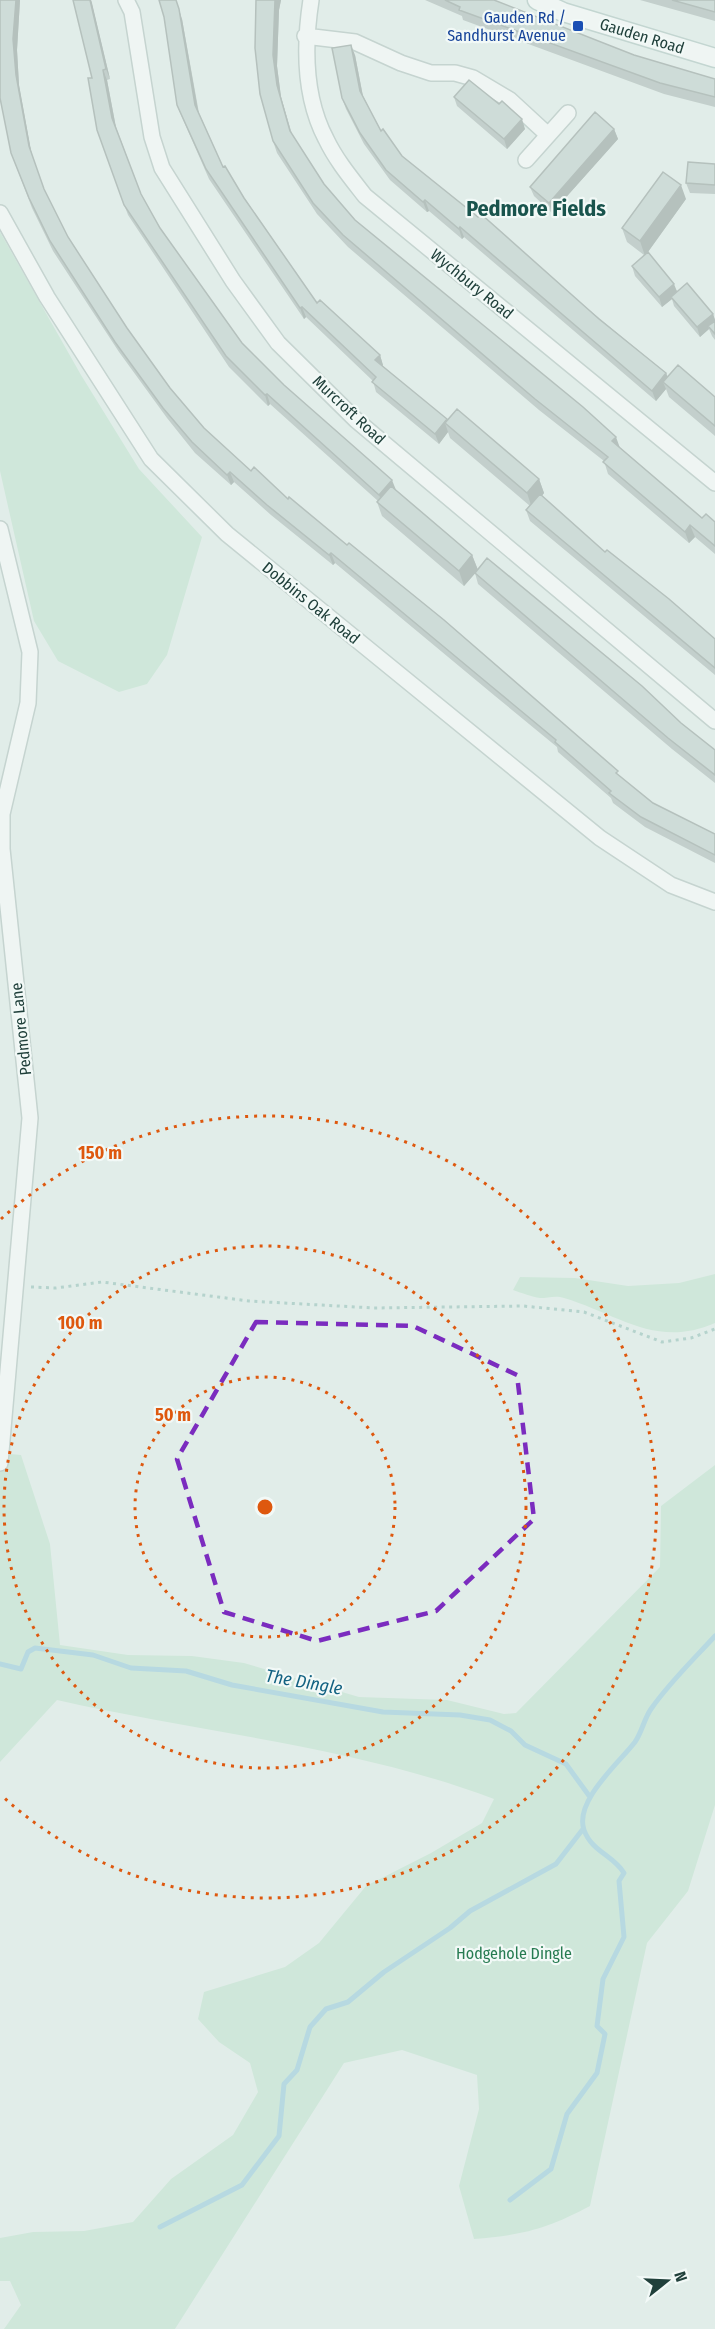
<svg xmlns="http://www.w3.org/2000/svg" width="715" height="2329" font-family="'Fira Sans Condensed',sans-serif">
	<rect width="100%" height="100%" fill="#e1ede9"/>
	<path fill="#b8e1c8" d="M0,232l81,143 58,94 63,68 -35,118 -20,29 -28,8 -61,-31 -24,-40 -34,-150z
		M715,1274v49c-59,26 -97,-9 -151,-25 -8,-3 -16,0 -24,0 -8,-1 -18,-5 -27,-8l7,-13 55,1 53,8 51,-3z
		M0,1453l21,2 29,89 10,101 68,10 64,1 52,7 115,34 88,3 57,14 12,-1 144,-146 1,-61 54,-41v340l-27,86 -41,52 -57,263c-43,23 -67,29 -116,33l-15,-53 20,-77 -2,-34 -75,-25 -58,13 -169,266h-171l17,-24 -11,-24h-10v-43l33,-6 51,-1 49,-9 38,-43 62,-44 25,-43 -8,-29 -31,-21 -21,-23 6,-27 81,-25 34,-24 47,-57 65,-33 51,-30 12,-24c-140,-53 -292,-66 -437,-99l-57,62z"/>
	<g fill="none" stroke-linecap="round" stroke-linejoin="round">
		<path stroke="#84c1d8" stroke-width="5" d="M0,1664l21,5 7,-17 7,-4 58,7 38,13 55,3 46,14 151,27 77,3 30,5 21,11 14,14 41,19 24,33
			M510,2200l41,-31 16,-55 30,-41 8,-39 -8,-8 6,-47 21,-42 -5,-56 5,-8c-11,-18 -32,-21 -40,-43 -10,-29 35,-67 51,-88 7,-10 9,-23 16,-33 18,-26 42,-49 64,-73
			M160,2227l82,-42 37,-49 5,-52 13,-14 13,-43 16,-18 22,-7 36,-30 66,-44 20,-17 86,-47 27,-35"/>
		<g stroke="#a3b6b1" stroke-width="18">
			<path id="street" d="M126,0l6,12 20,125 10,31 71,113 45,62 78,77 359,301
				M311,0c-7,45 -7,97 15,139 10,21 25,39 39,57l350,287
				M305,36l50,6 46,21 30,10h24l18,5 37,22 38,35
				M526,160l42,-47
				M0,213l47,84 104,162 76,75 373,304 71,47 44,17
				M0,529l30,123 -2,51 -26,111v35l28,269 -30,345"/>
		</g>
		<g stroke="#9ebab4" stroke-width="21">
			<path id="secondary" d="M537,0l26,12 152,46"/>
		</g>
		<path stroke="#7fb4aa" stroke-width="3" stroke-dasharray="3 4.5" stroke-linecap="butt" d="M31,1287l25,1 46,-6 147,19 125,7 149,-2 61,6 78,30 29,-4 24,-9"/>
		<use href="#street" stroke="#fff" stroke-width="15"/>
		<use href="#secondary" stroke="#fff" stroke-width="18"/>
	</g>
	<path fill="#9daca8" d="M0,0h20l-3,50 2,35 13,71 12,34 24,47 59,91 43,60 34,40 47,43 37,28 332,278 33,26 62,31v29l-70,-36 -32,-24 -2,-5 -53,-46 -1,-5 -62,-51 -160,-133 -2,2 -62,-50 -37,-33 -3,3 -36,-32 -28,-35 -48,-66 -66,-101 -21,-43 -21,-55z
		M73,0h18l19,79 -3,1 9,47 25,67 19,34 82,115 42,42 112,105 76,65 6,15 -14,16 -82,-70 -5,-14 1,-1 -108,-97 -2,2 -39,-39 -101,-152 -31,-85 -5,-52z
		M256,0h25l-2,10 -2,56 4,31 11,37 32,50 31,36 347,298 13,4v32l-20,-17 -6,6 -81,-69 -4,-13 -65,-51 -191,-163 -31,-33 -40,-61 -4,-12z
		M425,0h69l140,55 81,24v28l-51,-13 -201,-74 -1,-4z
		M640,0h75v21z
		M182,19l17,94 24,54 94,136 63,52 3,11 64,55 92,58 5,14 -2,3 63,56 110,87v36l-185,-154 -4,-11 4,-4 -80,-68 -2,-6 -9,12 -63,-52 -3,-11 -67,-64 -2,2 -95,-140 -28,-64 -4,-10z
		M355,55l8,41 18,35 21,25 264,217 2,4 47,20v39l-46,-39 -3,-8 -10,12 -192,-164 -2,2 -33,-28 -2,1 -37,-32 -26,-36 -18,-35 -4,-11z
		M454,97l71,32 -18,20 -50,-43z
		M614,129l4,10 -66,74 -18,-17 -4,-9z
		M715,164v30l-25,-1 -4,-10z
		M686,199l-38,53 29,39 36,23 2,6v20l-3,-4 -3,-7 -9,8 -26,-31 -2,-7 -10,8 -27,-31 -3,-10 12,-11 -17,-13 -5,-14z
		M475,573l206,150 34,27v33l-43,-34 -194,-165z"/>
	<path fill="#7f8c88" d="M16,0h4l-3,50 2,35 13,71 -3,-10 -13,-71 -3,-36z
		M90,0h1l1,3 18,76 -4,-10z
		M176,0l6,19 17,97 -4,-11z
		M275,0h6l-2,10 -2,56 4,31 13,46 -17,-58 -4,-30z
		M351,45l4,10 9,47 -4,-11z
		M103,70l4,10 9,48 -4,-10z
		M522,119l3,10 -18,20 -3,-10z
		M614,129l4,10 -66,74 -3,-10z
		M681,185l5,14 -41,57 -5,-15z
		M425,200l4,11 -2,1 -4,-10z
		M460,227l4,10 -2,2 -3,-10z
		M674,284l4,10 -7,3 1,2 -10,8 -3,-10z
		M302,307l4,10 -2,2 -4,-11z
		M713,314l2,6v4l-7,2 1,3 -9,8 -3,-10z
		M380,355l3,10 -4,5 -4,-10z
		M666,373l4,11 -7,-2 3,7 -10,12 -4,-10z
		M267,394l3,10 -2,2 -3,-11z
		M447,419l2,8 -4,-4 3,9 -9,12 -4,-10z
		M616,437l4,11 -8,-7z
		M230,472l4,10 -3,3 -4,-10z
		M539,479l5,14 -12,15 -5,-15z
		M392,480l4,10 -13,15 -4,-10z
		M690,525l5,12 -6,6 -4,-11z
		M331,553l4,10 -2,2 -4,-10z
		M472,555l6,15 -14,16 -5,-15z"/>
	<path fill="#b6c8c3" stroke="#7f8c88" stroke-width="1.5" d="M0,0h16l-3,39 3,36 13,71 15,43 24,48 59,91 43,60 34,40 47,43 3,-4 34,32 1,-2 58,48 2,-2 95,77 174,151 -2,2 37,30 62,31v21l-74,-38 -32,-24 2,-2 -56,-49 1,-2 -65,-54 -160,-133 -2,2 -62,-50 -37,-33 -3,3 -35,-33 -29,-34 -48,-66 -65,-101 -21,-43 -18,-45 -11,-55z
		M73,0h17l16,69 -3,1 9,48 29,76 19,34 82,115 42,42 108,95 -13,15 -112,-101 -2,1 -39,-39 -102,-151 -27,-75 -9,-52h4z
		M159,0h17l3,9 16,96 28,62 2,-1 19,32 73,105 3,-3 60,55 -5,5 72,59 -12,15 -63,-52 4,-5 -74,-70 -2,1 -94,-139 -29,-64 -13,-88z
		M256,0h19l-2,55 4,30 13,46 34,53 31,36 228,187 33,30 -4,4 90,77 4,-4 9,8v24l-25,-21 -5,7 -82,-70 5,-5 -73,-58 -192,-164 -30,-32 -40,-62 -13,-47 -5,-46z
		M445,0h49l140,55 81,24v18l-55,-14 -201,-73 1,-3z
		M672,0h43v12z
		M351,45l9,46 21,40 2,-2 19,27 76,61 3,-3 118,105 67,54 -14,18 -192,-164 -1,2 -34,-29 -2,2 -37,-32 -26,-37 -18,-35 -10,-50z
		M469,80l30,24 3,-3 20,18 -18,20 -50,-42z
		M595,112l19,17 -65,74 -19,-16z
		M688,162l27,2v21l-29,-2z
		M663,172l18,13 -41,56 -18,-13z
		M648,252l26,32 -15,13 -27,-31z
		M687,283l26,31 -16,13 -26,-30z
		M715,321v13l-7,-8z
		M678,365l37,32v29l-52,-44z
		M457,409l82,70 -12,14 -82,-70z
		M391,486l81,69 -13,16 -82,-69z
		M540,494l65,58 2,-2 62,49 46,40v29l-189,-158z
		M487,558l155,128 39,37 34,27v25l-47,-37 -193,-165z"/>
	<path d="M0 0H715V2329H0ZM256,1322l157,4 104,49 17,144 -98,92 -119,30 -93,-29 -47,-153z" fill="#e1ede9" fill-opacity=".55" fill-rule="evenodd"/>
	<path fill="none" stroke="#7b2cbf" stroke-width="4.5" stroke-dasharray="12 8" stroke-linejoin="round" d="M256,1322l157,4 104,49 17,144 -98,92 -119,30 -93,-29 -47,-153z"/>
	<g fill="none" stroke="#de580e" stroke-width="3" stroke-dasharray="3 6">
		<circle cx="265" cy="1507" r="130"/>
		<circle cx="265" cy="1507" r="261"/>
		<path d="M1 1219A391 391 0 1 1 1 1795"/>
	</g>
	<rect fill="#1a4fb4" stroke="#f2f9f7" stroke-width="2" x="572" y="20" width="12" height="12" rx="3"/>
	<g text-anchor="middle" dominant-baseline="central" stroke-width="4.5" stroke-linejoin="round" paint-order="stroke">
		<g font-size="16" fill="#164399" stroke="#f2f9f7" text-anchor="end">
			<text x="566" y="17">Gauden Rd /<tspan x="566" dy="18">Sandhurst Avenue</tspan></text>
		</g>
		<g font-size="16" fill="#20403b" stroke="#f2f9f7">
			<text transform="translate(642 36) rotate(17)">Gauden Road</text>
			<text transform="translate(472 284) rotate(39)">Wychbury Road</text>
			<text transform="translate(349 410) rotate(43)">Murcroft Road</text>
			<text transform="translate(311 603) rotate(39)">Dobbins Oak Road</text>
			<text transform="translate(21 1029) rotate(-96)">Pedmore Lane</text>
		</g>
		<g font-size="16" fill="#267b51" stroke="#f2f9f7">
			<text x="514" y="1953">Hodgehole Dingle</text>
		</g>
		<g font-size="18" font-style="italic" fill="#136282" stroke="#f2f9f7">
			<text transform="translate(304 1682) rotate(10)">The Dingle</text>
		</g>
		<g font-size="22" font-weight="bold" fill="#19544d" stroke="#f2f9f7">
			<text x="536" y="208">Pedmore Fields</text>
		</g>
	</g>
	<circle cx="265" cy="1507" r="9" fill="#de580e" stroke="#f2f9f7" stroke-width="3"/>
	<g font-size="18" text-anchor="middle" font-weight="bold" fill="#de580e" stroke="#f2f9f7" stroke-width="4.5" stroke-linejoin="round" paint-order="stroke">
		<text x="100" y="1159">150 m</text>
		<text x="80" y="1329">100 m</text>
		<text x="173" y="1421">50 m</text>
	</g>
	<g transform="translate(667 2281) rotate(72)" stroke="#f2f9f7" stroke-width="4.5" paint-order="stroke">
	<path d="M0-4.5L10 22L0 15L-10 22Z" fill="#20403b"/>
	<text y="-9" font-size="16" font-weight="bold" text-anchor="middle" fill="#20403b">N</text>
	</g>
</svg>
